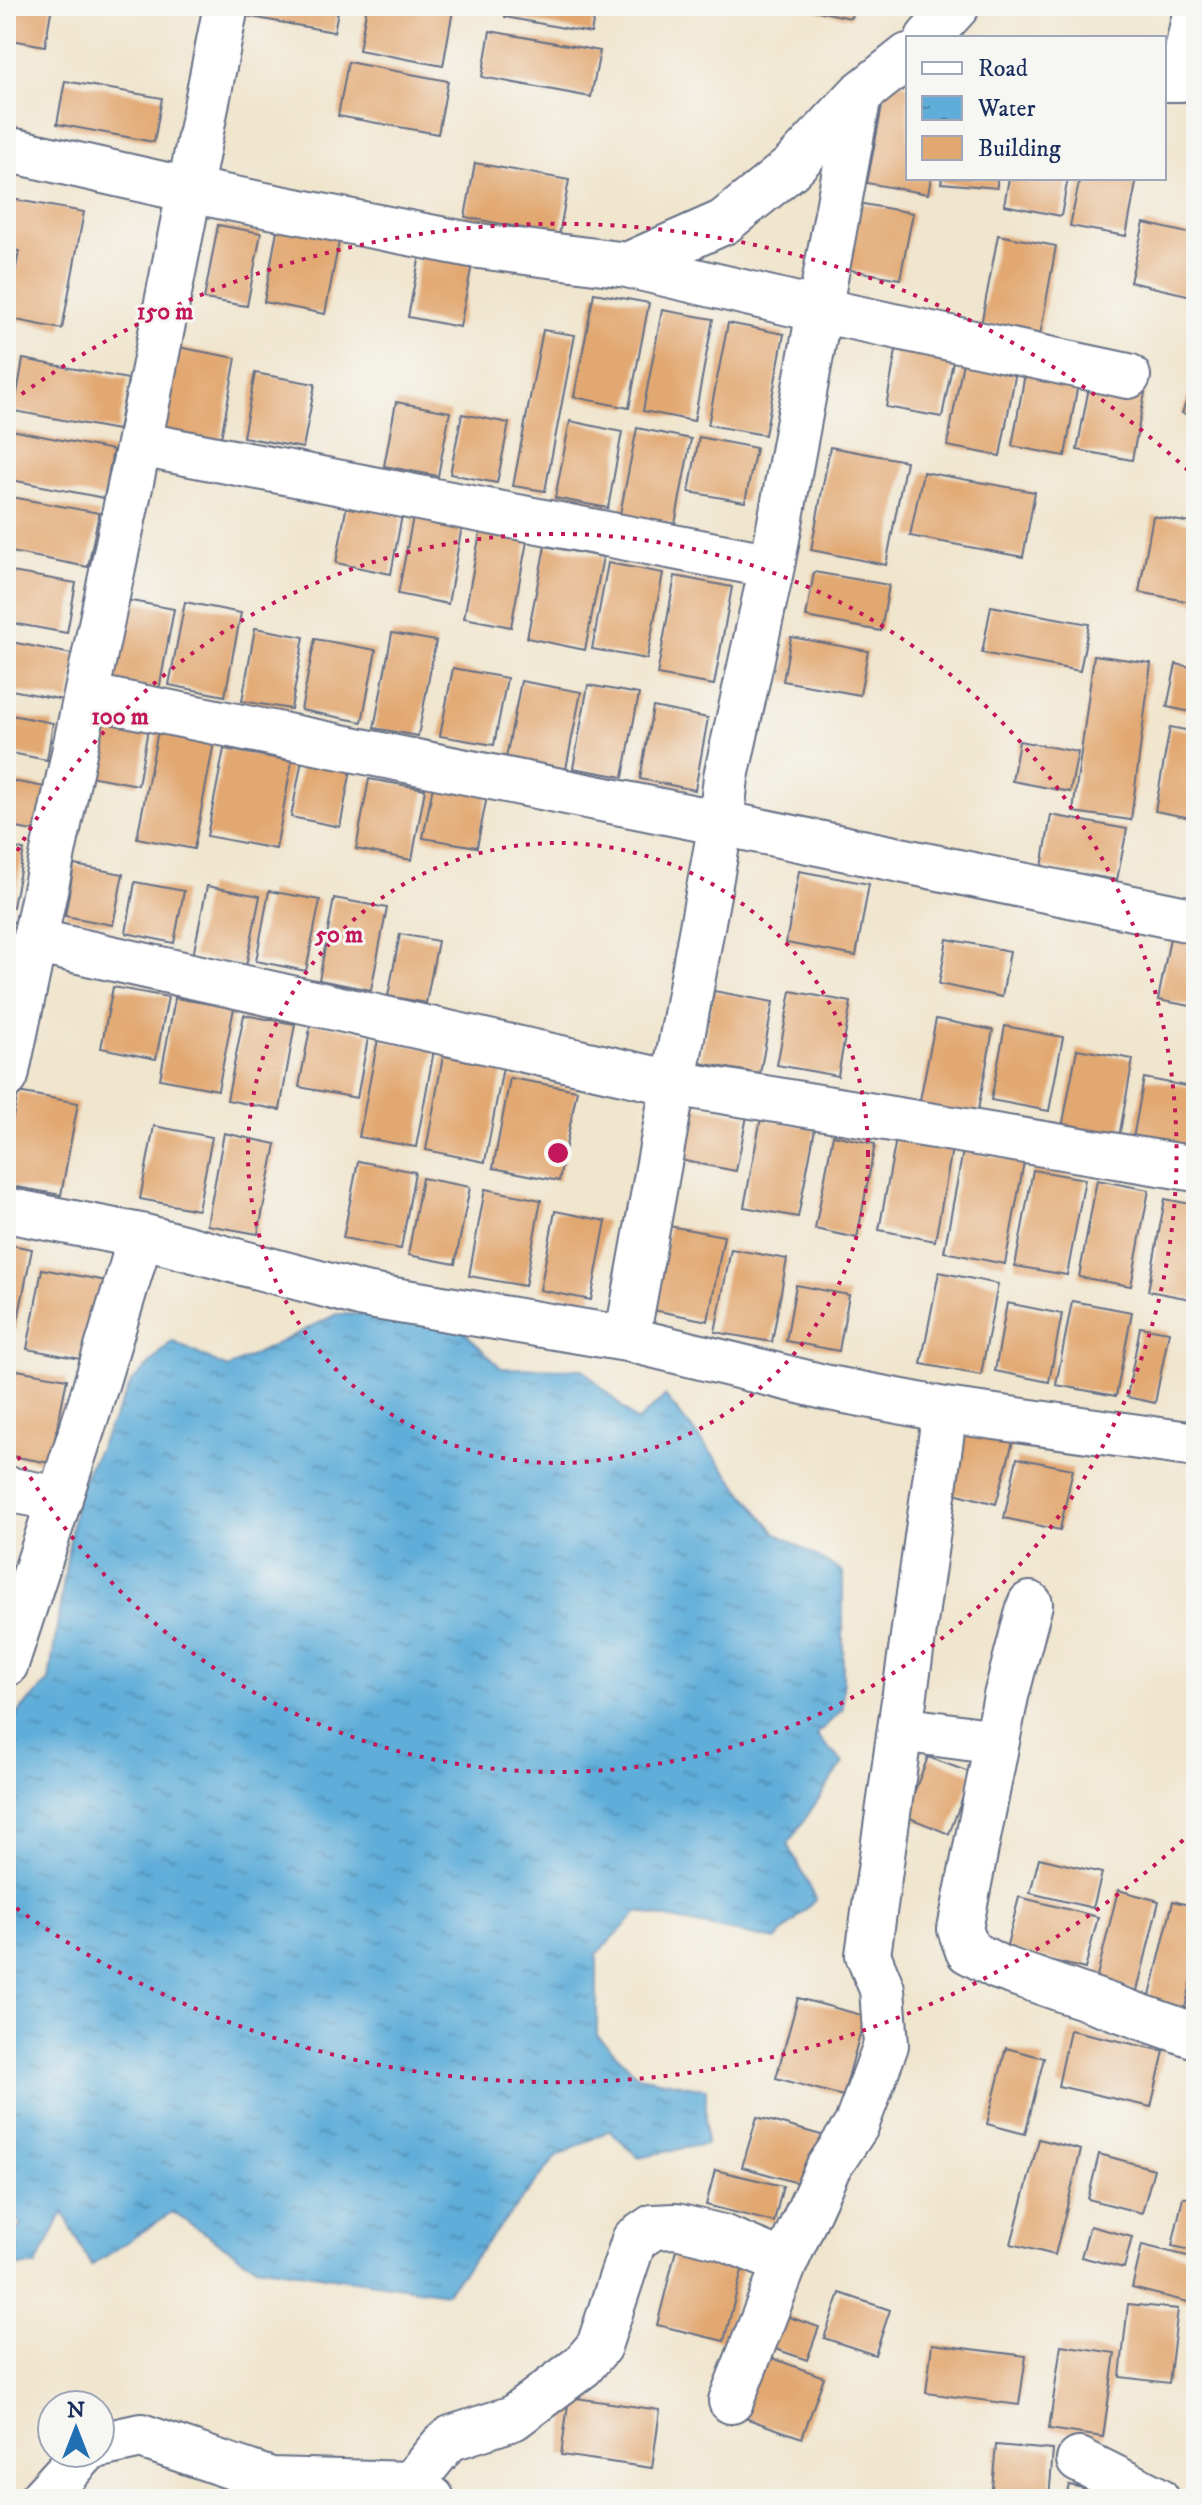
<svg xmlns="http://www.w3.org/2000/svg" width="1202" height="2505" font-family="'IM FELL DW Pica',serif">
	<defs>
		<pattern id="water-ripples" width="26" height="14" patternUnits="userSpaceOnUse" patternTransform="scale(2)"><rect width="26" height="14" fill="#5fadd9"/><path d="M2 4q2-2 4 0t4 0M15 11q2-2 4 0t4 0" fill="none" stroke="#4e8db3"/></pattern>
	</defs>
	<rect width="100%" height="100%" fill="#f6f6f2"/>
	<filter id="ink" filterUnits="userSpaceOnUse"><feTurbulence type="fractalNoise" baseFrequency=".0125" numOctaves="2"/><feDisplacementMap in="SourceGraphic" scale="16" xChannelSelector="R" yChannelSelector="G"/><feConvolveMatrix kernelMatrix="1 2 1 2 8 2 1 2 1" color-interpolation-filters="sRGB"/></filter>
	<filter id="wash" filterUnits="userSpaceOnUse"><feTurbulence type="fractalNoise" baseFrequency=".006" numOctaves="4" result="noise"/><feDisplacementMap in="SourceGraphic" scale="32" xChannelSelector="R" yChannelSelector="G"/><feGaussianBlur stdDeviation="1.8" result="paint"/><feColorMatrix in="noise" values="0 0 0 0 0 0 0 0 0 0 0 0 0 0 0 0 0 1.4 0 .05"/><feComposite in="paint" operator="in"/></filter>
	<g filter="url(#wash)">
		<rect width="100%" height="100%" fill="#f0e5cd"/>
		<path fill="url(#water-ripples)" stroke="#3d6e9c" stroke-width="2" d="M337,1314h109l55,54 82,1 54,53 28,-26 110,136 68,40v137l-27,26 27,28 -55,81 28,55 -41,41 -137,-28 -41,42v81l41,41 68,13v55l-68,13 -28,-27 -54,27 -110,136 -191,-27 -83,-54 -81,54 -28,-54 -27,54h-27l-3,-2v-22l16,-17 -16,-16v-484l43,-44 28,-190 55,-109 40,-41 55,27z"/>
		<g id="blocks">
			<path fill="#e2a872" d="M6,6h46l-7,40 -39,-7z
				M242,6h97l-5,26 -93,-17z
				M367,6h65l21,4 -10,56 -84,-16z
				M507,6h89l-5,27 -86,-16z
				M794,6h59l-2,12z
				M490,31l110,20 -9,46 -109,-20z
				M348,62l100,19 -10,53 -100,-18z
				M65,81l97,17 -8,44 -97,-18z
				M887,81l21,4v93h23l-3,16 -61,-11z
				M475,163l94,17 -10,55 -94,-18z
				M942,178h55v10l-56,-5z
				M1009,178h59l-7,38 -57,-11z
				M1080,178h57l-11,58 -56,-10z
				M6,198l78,14 -22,117 -56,-11v-35l7,1 6,-33 -13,-2z
				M858,203l55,10 -13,66 -55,-10z
				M279,219l62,12 -16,83 -61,-12z
				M1144,223l52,12v62l-66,-15z
				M218,225l43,8 -14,73 -43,-7z
				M998,235l58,11 -16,90 -59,-11z
				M420,255l52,9 -12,63 -52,-10z
				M594,293l55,10 -20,105 -55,-11z
				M662,310l51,9 -19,102 -51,-10z
				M728,323l56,11 -19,101 -57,-10z
				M543,330l32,5 -30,156 -32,-5z
				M178,347l58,11 -16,85 -58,-11z
				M896,350l57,11 -11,56 -56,-10z
				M23,359l105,20 -10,51 -104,-19z
				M963,362l53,9 -16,85 -53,-10z
				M1026,368l53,10 -14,78 -53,-10z
				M255,373l60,11 -12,64 -60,-11z
				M1196,375v42l-14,-4z
				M1090,382l55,11 -13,67 -55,-10z
				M396,402l54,10 -12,64 -54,-10z
				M462,414l47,9 -12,60 -47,-9z
				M570,421l52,11 -14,76 -53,-10z
				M637,428l54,11 -16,85 -55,-10z
				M11,430l102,20 -9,48 -98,-19v-26z
				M699,437l57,11 -11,54 -56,-10z
				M830,447l76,14 -20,104 -75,-15z
				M923,472l112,20 -12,65 -113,-21z
				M6,496l93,17 -11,54 -82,-16z
				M347,504l55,11 -11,59 -55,-11z
				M1153,516l43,8v79l-57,-11z
				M413,517l49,9 -14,78 -50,-10z
				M480,533l47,8 -16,86 -47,-9z
				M545,546l58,11 -18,93 -58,-12z
				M608,563l55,10 -16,86 -55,-10z
				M6,571l70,12 -9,50 -61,-11z
				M814,572l75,13 -8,46 -75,-14z
				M675,576l57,11 -18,98 -57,-10z
				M121,599l53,10 -15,81 -53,-11z
				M185,602l56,11 -16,83 -56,-11z
				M991,606l98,18 -9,47 -98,-18z
				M255,628l49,9 -13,72 -49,-8z
				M392,633l44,8 -18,95 -44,-8z
				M791,637l77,14 -8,44 -77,-14z
				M315,639l61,11 -14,72 -61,-12z
				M6,641l71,14 -8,46 -63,-12z
				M1094,655l57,8 -20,157 -58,-8z
				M1176,664l20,4v45l-29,-6z
				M453,668l54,10 -13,67 -54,-9z
				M521,681l60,11 -15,77 -60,-11z
				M588,685l51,9 -16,83 -50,-9z
				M653,707l55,11 -13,72 -55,-11z
				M6,714l47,9 -6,37 -41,-8z
				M95,719l53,10 -10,56 -54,-10z
				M1170,727l26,5v87l-41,-8z
				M158,731l56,11 -20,107 -57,-11z
				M1019,741l59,11 -8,40 -58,-11z
				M224,749l68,12 -16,88 -69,-13z
				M302,760l49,10 -11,57 -49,-10z
				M369,779l56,10 -13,71 -56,-11z
				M6,780l45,8 -8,45 -37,-7z
				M434,781l54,10 -11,56 -54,-9z
				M1051,815l76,14 -10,51 -75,-13z
				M6,847l18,3 -11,57 -7,-1z
				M74,865l49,9 -10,51 -48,-9z
				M799,871l70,13 -13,72 -70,-13z
				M135,882l49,9 -10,52 -48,-10z
				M207,886l53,10 -14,70 -53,-10z
				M269,891l51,9 -14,71 -50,-10z
				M334,898l53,10 -16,82 -52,-10z
				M6,920l13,3 -8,45 -5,-1z
				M400,934l38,7 -12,62 -38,-7z
				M1170,938l26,5v64l-38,-7z
				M947,939l63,12 -8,46 -63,-13z
				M113,987l55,10 -12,62 -55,-11z
				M714,991l59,11 -13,72 -60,-11z
				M791,991l60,11 -13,74 -61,-11z
				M175,998l59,10 -16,82 -58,-11z
				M244,1015l51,9 -15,86 -53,-10z
				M936,1019l57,11 -18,96 -58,-11z
				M311,1023l58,10 -12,65 -58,-11z
				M1005,1026l58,11 -14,74 -58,-11z
				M378,1039l56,11 -18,97 -57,-10z
				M1077,1049l56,10 -15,84 -57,-10z
				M443,1056l60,11 -18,95 -59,-12z
				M510,1078l67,12 -18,91 -66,-13z
				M1144,1078l52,10v41l-5,26 -59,-11z
				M18,1092l60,11 -17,92 -55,-10v-33z
				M690,1106l57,10 -11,55 -56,-11z
				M761,1118l54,11 -17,88 -54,-10z
				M154,1126l58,11 -14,73 -58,-11z
				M224,1133l52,11 -18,90 -51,-9z
				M833,1135l42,9 -18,94 -42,-9z
				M896,1139l56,10 -17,92 -56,-11z
				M963,1151l61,11 -19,102 -61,-12z
				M358,1161l57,11 -14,77 -58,-11z
				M1033,1170l52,9 -18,96 -52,-9z
				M422,1178l48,9 -15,77 -47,-9z
				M1097,1180l52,10 -18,96 -52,-9z
				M485,1189l56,11 -16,86 -56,-10z
				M1165,1199l31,6v95l-48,-9z
				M555,1211l51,10 -15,79 -51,-10z
				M669,1226l55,10 -16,85 -55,-11z
				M6,1244l26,5 -16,81 -10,-2z
				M731,1249l56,10 -15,83 -57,-10z
				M42,1269l70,13 -15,80 -70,-13z
				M939,1272l59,12 -17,91 -60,-11z
				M796,1285l53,10 -10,56 -53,-10z
				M1072,1301l60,11 -16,84 -60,-11z
				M1007,1303l55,11 -13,68 -54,-11z
				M1140,1327l29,5 -14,71 -28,-6z
				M6,1368l61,11 -17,84 -44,-8z
				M952,1421l62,17 -18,66 -61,-16z
				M1017,1458l56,11 -13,61 -56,-12z
				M928,1757l44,16 -23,61 -44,-18z
				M1039,1858l63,15 -9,35 -63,-15z
				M1118,1890l41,11 -22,90 -41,-11z
				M1019,1897l79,20 -13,52 -79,-20z
				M1173,1901l23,6v55l-11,46 -36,-8z
				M798,1998l67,18 -22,80 -67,-18z
				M1070,2030l94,21 -13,56 -93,-21z
				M1006,2048l38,10 -19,76 -38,-10z
				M757,2117l71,20 -16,50 -70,-20z
				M1039,2139l42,11 -26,105 -44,-11z
				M1099,2154l55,15 -12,44 -54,-14z
				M715,2170l68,16 -9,36 -68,-17z
				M1183,2197l13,3v51l-24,-5z
				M1090,2226l42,11 -8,31 -43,-11z
				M680,2234l67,17 -23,90 -67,-16z
				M1142,2245l54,13v46l-64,-16z
				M840,2293l50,17 -15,45 -51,-17z
				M1128,2304l50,5 -9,74 -49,-6z
				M780,2314l39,13 -12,33 -37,-13z
				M932,2344l94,12 -7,49 -93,-12z
				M1061,2345l54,8 -12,84 -54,-8z
				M758,2353l66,24 -22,61 -66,-23z
				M569,2397l91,13 -8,58 -91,-13z
				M996,2445l57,5 -4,49 -58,-1z
				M1069,2485l59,13v1h-63z"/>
		</g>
	</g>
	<g filter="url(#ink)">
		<use href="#blocks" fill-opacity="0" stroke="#666f85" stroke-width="2"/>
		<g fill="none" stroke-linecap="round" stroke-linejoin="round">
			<g stroke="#666f85" stroke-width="48">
				<path id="minor" d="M928,38l29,-32
					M1164,79h17l15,-70
					M6,149l182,41 283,55 156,20 97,-43 67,-54 68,-73 49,-39
					M627,265l192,45 309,66
					M139,444l633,122
					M86,696l635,127 475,98
					M34,941l639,142 523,86
					M6,1076l133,-632 87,-438
					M6,1210l135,26 223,59 263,44 197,48 121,23 251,35
					M627,1339l94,-516 5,-46 46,-211 87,-471
					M6,1489l54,10
					M1030,1604l-24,92 -46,233 8,22 30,16 198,69
					M6,1664l82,-253 53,-175
					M900,1729l97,13
					M731,2401l54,-138
					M100,2445l41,-9 130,44 140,4 21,15
					M1079,2460l78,39
					M411,2484l32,-39 8,-7 62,-20 69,-52 17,-20 35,-106 19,-13 23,-1 46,11 63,26 43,-95 28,-42 30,-81 -4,-56 -14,-34 77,-545
					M42,2499l42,-46"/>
			</g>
			<use href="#minor" stroke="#fff" stroke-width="44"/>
		</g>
	</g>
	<g fill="none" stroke="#c2185b" stroke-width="4" stroke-dasharray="4 8">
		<circle cx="558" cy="1153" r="310"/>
		<path d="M6 872A619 619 0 1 1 6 1434"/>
		<path d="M1192 1832A929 929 0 0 1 12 1905M12 401A929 929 0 0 1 1192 474"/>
	</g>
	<circle cx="558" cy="1153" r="12" fill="#c2185b" stroke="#f6f6f2" stroke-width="4"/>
	<g font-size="24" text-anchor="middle" font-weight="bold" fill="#c2185b" stroke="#f6f6f2" stroke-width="6" stroke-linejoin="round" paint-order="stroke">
		<text x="165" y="319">150 m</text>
		<text x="120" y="724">100 m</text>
		<text x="339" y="942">50 m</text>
	</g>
	<rect width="1202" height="2505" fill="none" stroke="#f6f6f2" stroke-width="32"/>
	<rect x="906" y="36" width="260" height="144" fill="#f6f6f2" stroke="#9ea6b7" stroke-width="2"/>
	<rect x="922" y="62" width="40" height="12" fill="#ffffff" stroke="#9ea6b7" stroke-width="2"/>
	<text x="978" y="76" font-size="24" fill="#1b2f5e">Road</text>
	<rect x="922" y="96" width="40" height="24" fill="url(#water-ripples)" stroke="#9ea6b7" stroke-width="2"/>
	<text x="978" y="116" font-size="24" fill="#1b2f5e">Water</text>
	<rect x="922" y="136" width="40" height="24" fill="#e2a872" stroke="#9ea6b7" stroke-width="2"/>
	<text x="978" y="156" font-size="24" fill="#1b2f5e">Building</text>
	<g transform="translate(76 2429)"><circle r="38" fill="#f6f6f2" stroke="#9ea6b7" stroke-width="2"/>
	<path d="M0-6L14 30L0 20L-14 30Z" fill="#1f6fb2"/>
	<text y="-12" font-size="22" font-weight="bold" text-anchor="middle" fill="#1b2f5e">N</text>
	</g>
</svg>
